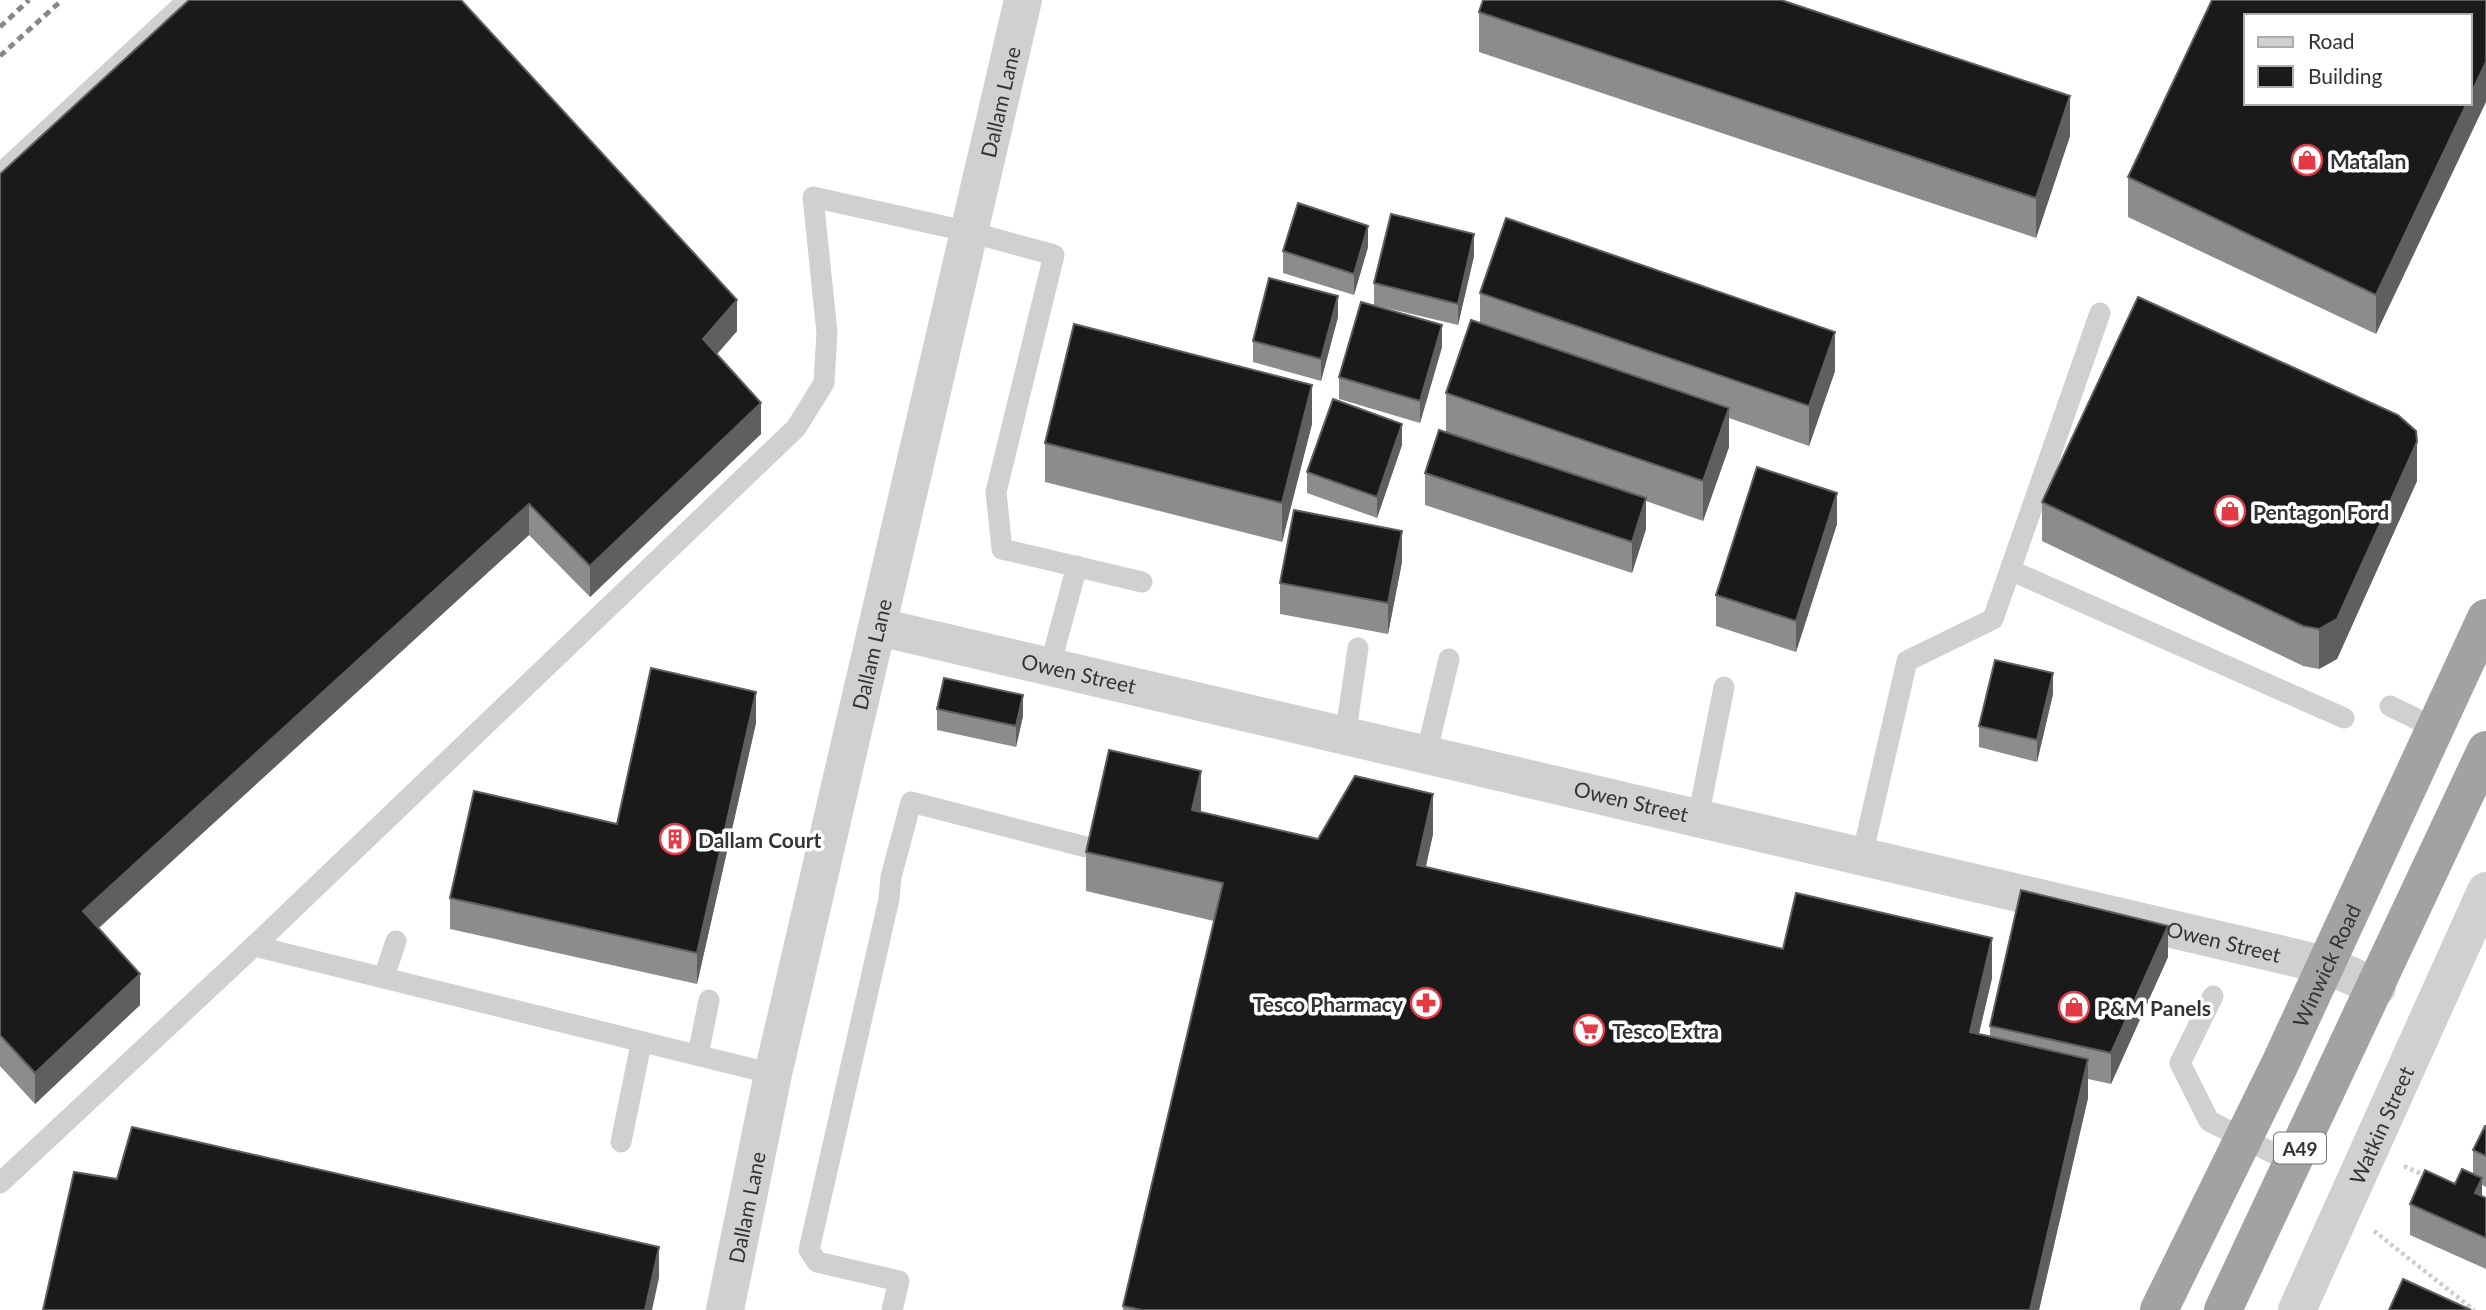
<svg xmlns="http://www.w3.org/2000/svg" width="2486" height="1310" font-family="Lato,sans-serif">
	<rect width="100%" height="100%" fill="#fff"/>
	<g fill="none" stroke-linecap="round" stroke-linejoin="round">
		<path stroke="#cdcdcd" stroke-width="4.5" stroke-dasharray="3.5 3.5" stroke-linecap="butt" d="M2404,1166l24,11
			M2374,1231l100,79"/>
		<path stroke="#d0d0d0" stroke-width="21" d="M0,174l188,-174
			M2010,570l334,148
			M1050,666l27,-100
			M2390,706l45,22
			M1346,731l12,-83
			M1427,751l22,-92
			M1698,818l26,-131
			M1862,856l45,-195 86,-42 107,-306
			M254,946l519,128
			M384,977l12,-36
			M2213,996l-33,67 29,58 84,42
			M698,1055l11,-55
			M621,1142l20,-98
			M0,1183l254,-237 542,-518 28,-45 3,-50 -14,-136 157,35 84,23 -58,237 6,57 140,33
			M892,1310l7,-29 -82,-19 -8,-12 80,-351 2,-22 20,-75 175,45"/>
		<g stroke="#d0d0d0" stroke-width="38">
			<path id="s1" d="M879,627c483,109 965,223 1447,338l51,22"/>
			<path id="s2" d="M725,1310l48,-236 250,-1074"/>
			<path id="s3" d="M2297,1310l189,-419"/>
		</g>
		<g stroke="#a2a2a2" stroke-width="38">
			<path id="s4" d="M2159,1310l120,-244 207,-448"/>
			<path d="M2223,1310l263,-560"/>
		</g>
		<path stroke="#888" stroke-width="5" stroke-dasharray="7 5" stroke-linecap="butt" d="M0,27l29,-27
			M0,56l62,-56"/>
	</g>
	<path fill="#8c8c8c" d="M2486,0l-110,334 -248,-117v-40z
		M1479,12l591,124 -34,102 -557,-186z
		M0,174l737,157 -20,23 44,80 -171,163 -61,-62 -430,393 41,77 -105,99 -35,-38z
		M1368,247l-14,48 -71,-22v-22z
		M1474,256l-16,69 -84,-20v-22z
		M1480,293l355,78 -26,75 -80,-28v29l-26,74 -57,-20v28l-14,44 -207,-68v-32l21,-40v-40l34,-70z
		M1338,317l-17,64 -68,-19v-21z
		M1442,347l-22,76 -81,-24v-22z
		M1312,424l-30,118 -237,-60v-39z
		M1402,445l-25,73 -70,-25v-21z
		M2417,481l-80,178 -18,10 -16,-3 -261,-125v-39z
		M1837,524l-41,128 -80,-26v-31z
		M1402,562l-14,72 -108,-20v-31z
		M2053,694l-16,68 -58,-15v-21z
		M937,709l86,7 -7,31 -79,-17z
		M756,723l-59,261 -247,-55v-31l167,-74z
		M1201,812l117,27 115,-5 -7,33 357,82 209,29 -13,56 11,2v-10l178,-69 -57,127 -23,-5v19l-49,212h-916v-4l91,-385 -128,-30v-39z
		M2486,1126v61l-4,-2v11l4,2v71l-76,-34v-31l45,-20 18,-10v-24z"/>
	<path fill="#5f5f5f" d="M2486,62v40l-110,232v-39l91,-192h3v-7z
		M2070,96v40l-34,102v-40z
		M1368,226v21l-14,48v-21z
		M1474,234v22l-16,69v-21z
		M1338,296v21l-17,64v-22z
		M737,300v31l-34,39v-31z
		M1442,325v22l-22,76v-22z
		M1835,332v39l-26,75v-40z
		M1312,385v39l-30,118v-39z
		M761,403v31l-171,163v-31z
		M1729,408v39l-26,74v-40z
		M1402,424v21l-25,73v-21z
		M2417,442v39l-80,178 -18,10v-40z
		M1837,493v31l-41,128v-31z
		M1646,498v31l-14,44v-31z
		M529,504v31l-446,407v-31z
		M1402,531v31l-14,72v-31z
		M2053,673v21l-16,68v-22z
		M756,692v31l-59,261v-31z
		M1023,695v21l-7,31v-21z
		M1201,771v40l-9,39v-40z
		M1433,794v40l-16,70v-39z
		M2168,926v31l-57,127v-31z
		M1992,938v40l-22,93v-39z
		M140,974v31l-105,99v-31z
		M2088,1059v39l-49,212h-9z
		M2482,1178v31l-7,-16z
		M659,1247v31l-7,32h-7z"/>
	<path fill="#1a1a1a" stroke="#5f5f5f" stroke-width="2" d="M189,0h272l276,300 -34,39 58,64 -171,163 -61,-62 -446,407 57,63 -105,99 -35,-38v-861z
		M1483,0h298l289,96 -34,102 -557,-186z
		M2212,0h274v62l-16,34v-80h-224v87h221l-91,192 -248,-118z
		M1298,203l70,23 -14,48 -71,-23z
		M1391,214l83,20 -16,70 -84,-21z
		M1506,218l329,114 -26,74 -329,-113z
		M1269,278l69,18 -17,63 -68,-18z
		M2138,297l260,118 18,16 1,11 -80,177 -18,10 -16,-3 -261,-124z
		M1361,302l81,23 -22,76 -81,-24z
		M1471,320l258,88 -26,73 -257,-88z
		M1074,324l238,61 -30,118 -237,-60z
		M1333,399l69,25 -25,73 -70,-25z
		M1439,430l207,68 -14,44 -207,-69z
		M1757,467l80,26 -41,128 -80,-26z
		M1294,510l108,21 -14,72 -108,-20z
		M1995,660l58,13 -16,67 -58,-14z
		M651,668l105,24 -59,261 -247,-55 24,-107 143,33z
		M944,678l79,17 -7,31 -79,-17z
		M1109,750l92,21 -9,39 126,29 37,-63 78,18 -16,71 366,84 13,-56 196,45 -22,94 118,27 -58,251h-888l-19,-4 100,-423 -137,-31z
		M2021,890l147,36 -57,127 -121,-27z
		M2485,1126h1v30l-13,-6z
		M132,1127l527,120 -14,63h-602l31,-138 43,7z
		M2462,1169l20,9 -7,15 11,5v40l-76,-34 15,-34 30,14z
		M2403,1279l68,31h-82z"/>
	<defs>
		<g id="shop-ring" transform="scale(1.575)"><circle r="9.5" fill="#fff" stroke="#e63946" stroke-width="1.5"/><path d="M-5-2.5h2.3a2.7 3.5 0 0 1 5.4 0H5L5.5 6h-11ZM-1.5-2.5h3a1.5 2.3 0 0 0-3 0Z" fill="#e63946"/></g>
		<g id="building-ring" transform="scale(1.575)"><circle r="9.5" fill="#fff" stroke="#e63946" stroke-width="1.5"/><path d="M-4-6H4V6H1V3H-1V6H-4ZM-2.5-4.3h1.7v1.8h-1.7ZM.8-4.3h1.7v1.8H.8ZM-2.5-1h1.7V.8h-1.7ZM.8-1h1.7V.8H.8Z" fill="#e63946"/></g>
		<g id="pharmacy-ring" transform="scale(1.575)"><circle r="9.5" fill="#fff" stroke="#e63946" stroke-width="1.5"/><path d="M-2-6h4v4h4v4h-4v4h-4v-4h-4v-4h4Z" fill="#e63946"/></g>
		<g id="supermarket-ring" transform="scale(1.575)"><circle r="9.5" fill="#fff" stroke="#e63946" stroke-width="1.5"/><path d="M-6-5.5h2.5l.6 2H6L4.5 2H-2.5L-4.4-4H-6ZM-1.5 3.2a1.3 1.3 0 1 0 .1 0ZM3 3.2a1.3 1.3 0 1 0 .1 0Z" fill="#e63946"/></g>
	</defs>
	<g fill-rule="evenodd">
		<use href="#shop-ring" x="2307" y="160"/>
		<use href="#shop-ring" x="2230" y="511"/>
		<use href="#building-ring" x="675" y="839"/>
		<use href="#pharmacy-ring" x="1426" y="1003"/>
		<use href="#shop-ring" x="2074" y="1007"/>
		<use href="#supermarket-ring" x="1589" y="1030"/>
	</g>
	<g text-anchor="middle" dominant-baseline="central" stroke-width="7" stroke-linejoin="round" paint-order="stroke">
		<rect fill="#fff" stroke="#707070" stroke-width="2" x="2274" y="1132.5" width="52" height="31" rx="5"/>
		<g font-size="19" font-weight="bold" fill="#333">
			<text x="2300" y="1148">A49</text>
		</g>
		<g font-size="21" fill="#333" stroke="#fff">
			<text stroke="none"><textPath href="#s2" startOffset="1239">Dallam Lane</textPath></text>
			<text stroke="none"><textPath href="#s2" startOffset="672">Dallam Lane</textPath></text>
			<text stroke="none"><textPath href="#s1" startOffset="205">Owen Street</textPath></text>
			<text stroke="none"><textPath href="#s1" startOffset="772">Owen Street</textPath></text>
			<text stroke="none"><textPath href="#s1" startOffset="1381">Owen Street</textPath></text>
			<text stroke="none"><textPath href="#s4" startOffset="383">Winwick Road</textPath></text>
			<text stroke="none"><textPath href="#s3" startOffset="203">Watkin Street</textPath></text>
			<text stroke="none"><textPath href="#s2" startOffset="105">Dallam Lane</textPath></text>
		</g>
		<g font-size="21" font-weight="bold" fill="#333" stroke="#fff" text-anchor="start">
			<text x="2330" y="160">Matalan</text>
			<text x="2253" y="511">Pentagon Ford</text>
			<text x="698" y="839">Dallam Court</text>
			<text x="1403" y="1003" text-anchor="end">Tesco Pharmacy</text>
			<text x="2097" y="1007">P&amp;M Panels</text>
			<text x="1612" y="1030">Tesco Extra</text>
		</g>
	</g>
	<rect x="2244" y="14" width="228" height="91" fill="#ffffff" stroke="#adadad" stroke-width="2"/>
	<rect x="2258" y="37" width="35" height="10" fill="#d0d0d0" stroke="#adadad" stroke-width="2"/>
	<text x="2308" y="49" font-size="21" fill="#333333">Road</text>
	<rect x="2258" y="66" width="35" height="21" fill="#1a1a1a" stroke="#adadad" stroke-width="2"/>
	<text x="2308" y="84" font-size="21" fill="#333333">Building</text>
</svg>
